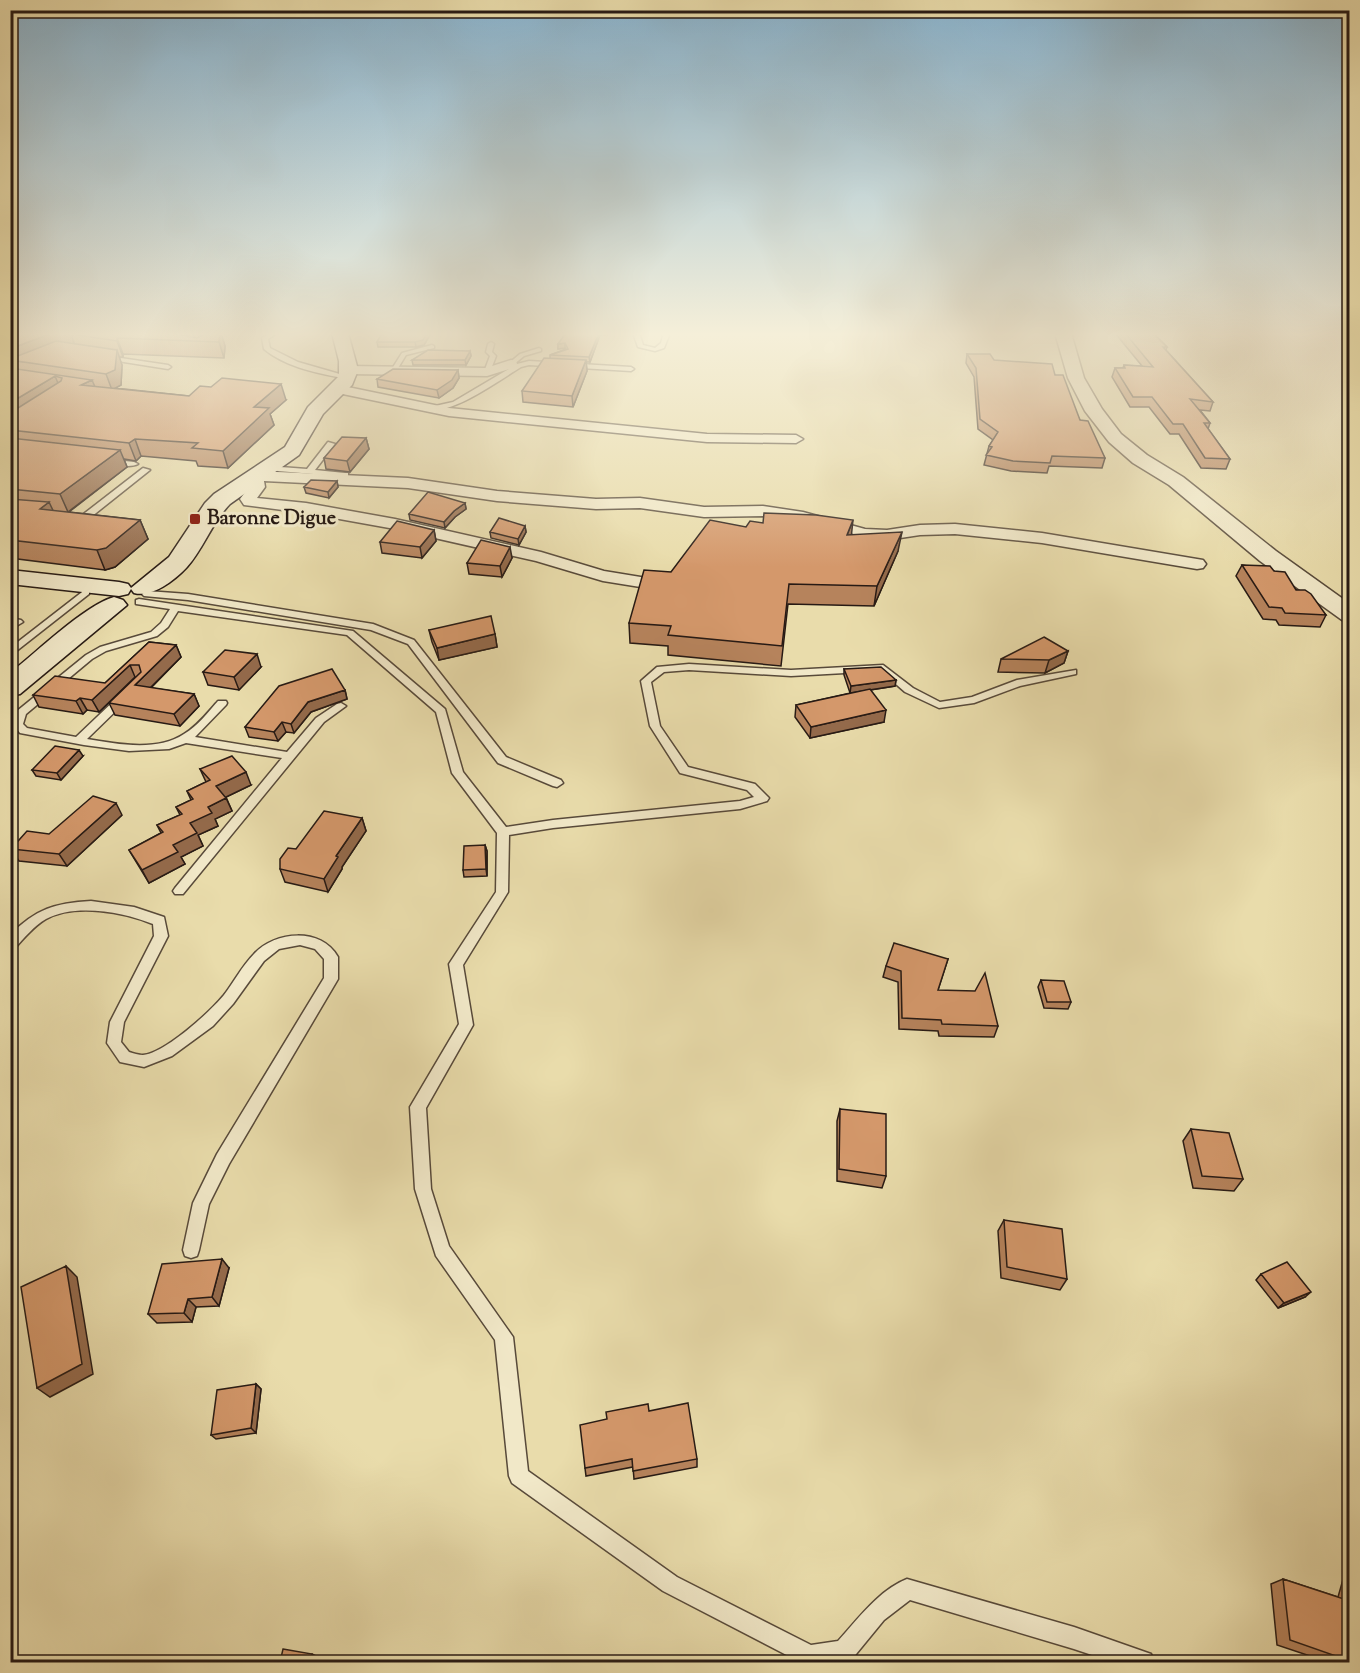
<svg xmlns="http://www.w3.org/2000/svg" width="1360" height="1673" font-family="'Sorts Mill Goudy',serif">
	<rect width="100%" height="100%" fill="#e9dcab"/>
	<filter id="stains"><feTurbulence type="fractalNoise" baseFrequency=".00333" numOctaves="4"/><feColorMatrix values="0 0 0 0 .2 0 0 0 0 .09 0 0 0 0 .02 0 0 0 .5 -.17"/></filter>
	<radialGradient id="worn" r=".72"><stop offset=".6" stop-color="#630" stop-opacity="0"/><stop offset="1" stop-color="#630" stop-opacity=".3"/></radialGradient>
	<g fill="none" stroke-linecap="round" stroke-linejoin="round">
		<g stroke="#584a3a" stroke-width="3">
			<path id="service" d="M270,333h7l-9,6 2,9 28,14 52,15 -3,2c-28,-6 -60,-11 -83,-30l-2,-11z
				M633,333h6l4,12 12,3 6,-5 3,-10h6l-6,15 -9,3 -17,-4z
				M491,342l3,2 -2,8 4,4 -6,16 -3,2 -3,-2 6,-16 -4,-4 2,-8z
				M432,345l2,1v2l-28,7 -11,18 -5,-1 12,-19z
				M539,348l2,1v2l-17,5 -11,9 -5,-1 12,-10z
				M107,356l61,9 3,2 -3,2 -63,-10v-2z
				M529,361l102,6 3,2 -3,2 -102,-6 -8,2c-20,12 -74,52 -95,41l27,-6 64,-38z
				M328,442l7,2 -20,26 30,3h3v4l-81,-7 -4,-2 4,-2 40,3z
				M107,459l27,3 4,2c-7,4 -25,1 -32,-3z
				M143,468l7,2 -64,51 -15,-1v-4h10z
				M86,589l3,1v4l-79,62v-8z
				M147,591l41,3 185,30 41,16 92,117 55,23 2,3 -6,4 -4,-1 -55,-23 -90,-119 -37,-14 -183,-30 -44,-4 -2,-2z
				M139,599l214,32 92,78 18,63 43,55 47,-7 187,-19 14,-4 -7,-7 -67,-17 -30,-47 -9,-45 16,-14 32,-3 102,6 92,-5 30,23 27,14 32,-5 45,-17 59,-10v4l-56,12 -46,17 -35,5 -34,-16 -24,-21 -90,5 -102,-6 -25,2 -13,10 9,44 28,41 67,17 14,14 -2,3 -27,8 -187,19 -44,7 -1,57 -45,73 10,60 -47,83 5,81 18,57 64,91 15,134 149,106 134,68 27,-4c20,-22 41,-51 69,-62l167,48 77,27 3,8h-41l-39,-13 -164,-49 -26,20 -32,39 -13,3h-39l-137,-71 -151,-108 -3,-7 -14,-136 -59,-84 -21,-67 -5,-82 49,-83 -10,-60 47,-72 1,-59 -45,-60 -16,-61 -89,-77 -169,-24 -10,16 -11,9 -51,15 -14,8 -66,55 -3,10 4,4 49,9 42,-40 4,-1 5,3 -1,2 -39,38c30,5 70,13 97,-5 14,-8 24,-22 34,-33h8l1,2 -1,2 -31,32 92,15 29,-34 21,-14 4,-1 5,3 -22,16 -141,172h-8l-2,-3 2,-3 107,-130 -96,-15 -17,6 -40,2 -45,-6 -64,-12 -7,-9 4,-13 69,-56 14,-8 51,-15 10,-9 9,-14 -34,-5v-4z
				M10,618l11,2 2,2 -5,3 -8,-1z
				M91,901l43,6 30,10 4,19 -44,86 -3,20 8,10c4,1 10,3 14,3 22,-2 67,-43 81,-60 10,-13 18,-29 30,-41 21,-23 67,-27 84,3v22l-109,185 -20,40 -10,46 -2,6 -6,2 -6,-2 -2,-6 10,-47 24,-49 107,-176v-19l-9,-10 -15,-4 -21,4 -15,12 -31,43 -20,22 -41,30 -23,9 -5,2 -24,-5 -13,-19 3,-21 44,-86 -1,-12c-29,-12 -78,-21 -107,-5 -12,7 -22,19 -31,29l-5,1v-14c26,-26 45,-32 81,-34z"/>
		</g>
		<g stroke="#584a3a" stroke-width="3">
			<path id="minor" d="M511,360l5,1 1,3 -1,3 -29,9 -138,-2 -6,-4 6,-4 137,2z
				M338,385l111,23 258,26 89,1 7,4 -7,4 -89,-1 -258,-26 -116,-24 -2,-3z
				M255,471l153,7 89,13 99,8 44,-1 64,9 59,-1 40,6 62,17 22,1 33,-5 35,-1 87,9 155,26 6,1 3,4 -3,4 -6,1 -155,-26 -87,-9 -35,1 -33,5 -23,-1 -62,-17 -39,-6 -59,1 -64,-9 -44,1 -99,-8 -89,-13 -144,-7 1,6 -8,11 49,5 89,16 146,33 63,19 61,10 3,4 -3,4 -6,1 -56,-9 -67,-20 -141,-32 -89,-16 -62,-8 -4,-6 9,-12 -2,-11z"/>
		</g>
		<g stroke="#584a3a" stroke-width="3">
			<path id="tertiary" d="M1055,333h16l13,45 18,31 19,25 26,21 36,22 93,74 74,53v18l-8,-2 -82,-59 -91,-76 -36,-22 -24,-21 -24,-31 -17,-33z"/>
		</g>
		<g stroke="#271a14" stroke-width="3">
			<path id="secondary" d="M332,333h16l10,37 -6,15 -29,29 -24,41 -69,49c-18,18 -26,44 -43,63 -12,13 -35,31 -53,26l-3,-4 -3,5 -9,2 -109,-12v-14l109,12 9,2 3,4 38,-31 36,-54 9,-9 71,-47 23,-40 31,-31v-15z
				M114,597l9,3 4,5 -107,89 -10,2v-23c26,-20 75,-68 104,-76z"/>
		</g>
		<use href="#service" fill="#f1e8c8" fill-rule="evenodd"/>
		<use href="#minor" fill="#f1e8c8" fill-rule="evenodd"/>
		<use href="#tertiary" fill="#f1e8c8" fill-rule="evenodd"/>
		<use href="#secondary" fill="#f1e8c8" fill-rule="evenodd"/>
	</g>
	<path fill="#b6835c" stroke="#271a14" stroke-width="1.5" d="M10,333h211l4,13 -1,12 -101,-4v3h-4l3,8 -1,20 -6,3 74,8 97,4 -16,14 4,11 -46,43 -30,-2 -2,-5 -55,-5 -5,5 -12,-2 3,8 -58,45 71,8 8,19 -33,28 -10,3 -95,-12v-190h2h-2z
		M382,333h49l-7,12 -8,2h-38l-1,-5z
		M566,333h42v2h-8l-10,27h-4l1,9 -14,36 -50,-5 -1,-11 28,-33v-3l16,-6 -1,-1 -7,1v-5z
		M1115,333h38l14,14 -1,3 47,52 -3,9 -10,-1 10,13 -2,6 22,30 -4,10 -25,-1 -22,-34h-9l-21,-27h-19l-18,-30 3,-9h8l1,-3 18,1z
		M470,351l1,5 -5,9h-53l-1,-5z
		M967,354l88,21 25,45 25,38 -3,10 -53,-2 -2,7 -36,-2 -27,-6 5,-19 4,-6 -15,-11 -4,-52 -8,-14z
		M458,370l1,8 -6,10 -14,10 -61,-11 -1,-8z
		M366,438l3,11 -19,23 -24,-3 -2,-11z
		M337,481l1,6 -9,11 -23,-5 -2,-6z
		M465,503l1,6 -11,8 -10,11 -35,-8 -1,-6z
		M525,526l1,6 -7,13 -28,-7 -1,-6z
		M746,527l105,7 47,17 -24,55 -86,-2 -7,62 -113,-11v-9l-38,-3 -1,-20 42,-51z
		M434,530l2,11 -14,17 -40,-5 -2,-11z
		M512,558l-10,19 -33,-3 -2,-11z
		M1242,565l32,6 52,44 -6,12 -41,-2 -3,-5 -13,-1 -27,-43z
		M429,630l66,4 2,13 -58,13 -7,-18z
		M149,642l27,3 5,12 -30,31 43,6 5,12 -19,20 -65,-11 -6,-12 27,-26 -37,35 -12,-2 -4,4 -44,-7 -6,-12 72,-12z
		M1068,651l-4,12 -19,10 -47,-1 3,-13z
		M261,667l-22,23 -31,-5 -5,-13z
		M844,669l52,11 -1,6 -25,4 14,32 -74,16 -15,-21 1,-12 68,-15 -14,3 -6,-18z
		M345,690l2,9 -36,13 -17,21 -8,-1 -8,9 -29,-4 -4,-10z
		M83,756l-22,24 -25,-4 -4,-6z
		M200,769l51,16 -25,12 6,14 -17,8 3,7 -20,9 5,11 -22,11 4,7 -36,19 -20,-33 32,-17 -4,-8 23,-10 -4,-8 15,-7 -4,-9 19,-9z
		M122,815l-55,51 -48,-5 -8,-12z
		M362,818l4,13 -24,36v2l-14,23 -43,-10 -5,-13 16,-20z
		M485,845l2,6v25l-23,1 -1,-7z
		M948,959l-10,31 60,36 -4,11 -55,-1 -1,-5 -39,-2 -1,-47 -15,-5 3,-11z
		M1041,980l30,22 -3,7 -24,-1 -6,-21z
		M840,1109l46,67 -4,12 -45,-7v-60z
		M1191,1129l52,50 -9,12 -41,-3 -10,-47z
		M1004,1220l63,59 -7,11 -59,-12 -3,-47z
		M229,1268l-10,38 -23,1 -4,15 -35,1 -9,-9z
		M1261,1274l44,23 -27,11 -22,-28z
		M256,1384l5,5 -5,44 -40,6 -5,-4z
		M649,1411l48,48v8l-63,12 -1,-12 -47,9 -1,-8z
		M1350,1555v107h-22l-51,-17 -6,-61 12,-5 55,18z"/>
	<path fill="#946a4b" stroke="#271a14" stroke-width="1.5" d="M52,333h46l-27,1 3,9 -50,19 -14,-2v-11z
		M220,333h1l4,13 -1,12 -5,-16z
		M427,333h4l-7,12 -8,2 -1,-5z
		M599,333h1v2l-10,27 -1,-5z
		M117,338l6,16v3l-6,-16z
		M565,343v5l-7,1v-5z
		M117,350l5,15 -1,20 -9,5 -6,-16z
		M470,351l1,5 -5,9 -1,-5z
		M586,360l1,11 -14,36 -1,-11z
		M458,370l1,8 -6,10 -14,10 -2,-8z
		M55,376l7,17 -52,32v-22z
		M92,380l7,16 -18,-11z
		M281,384l5,16 -16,14 4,11 -46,43 -5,-17 31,-44z
		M366,438l3,11 -19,23 -3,-11z
		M135,439l6,17 -5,5 -7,-18z
		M120,450l7,17 -59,45 -8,-18z
		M337,481l1,6 -9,11 -1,-6z
		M49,502l9,19 -18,-12z
		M465,503l1,6 -11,8 -10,11 -1,-6 10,-11z
		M140,520l8,19 -33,28 -10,3 -8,-20z
		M853,520l-2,19 -4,-4z
		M525,526l1,6 -7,13 -1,-6z
		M434,530l2,11 -14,17 -2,-11z
		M902,532l-4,19 -24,55 3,-20z
		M510,547l2,11 -10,19 -2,-11z
		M495,634l2,13 -58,13 -2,-12z
		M176,645l5,12 -40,40 -6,-12z
		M1068,651l-4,12 -19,10 4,-13z
		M257,654l4,13 -22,23 -5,-13z
		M130,665l5,12 -36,35 -7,-12z
		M896,680l-1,6 -45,7 1,-7z
		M345,690l2,9 -36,13 -17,21 -3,-9 17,-22z
		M194,694l5,12 -19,20 -6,-12z
		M80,698l7,12 -4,4 -7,-13z
		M886,710l-2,12 -74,16 1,-11z
		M282,722l4,10 -8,9 -4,-9z
		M79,750l4,6 -22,24 -4,-7z
		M246,772l5,13 -29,14 -6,-13z
		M226,798l6,13 -17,8 3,7 -20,9 5,11 -22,11 4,7 -36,19 -7,-13 31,-25 17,-22 18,-16z
		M116,803l6,12 -55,51 -8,-12z
		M362,818l4,13 -24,36v2l-14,23 -4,-13 12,-23z
		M485,845l2,6v25l-1,-7z
		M222,1259l7,9 -10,38 -7,-9z
		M66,1266l11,11 16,97 -43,23 -13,-9z
		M1311,1292l-6,5 -27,11 6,-5z
		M188,1299l8,8 -4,15 -8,-9z
		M256,1384l5,5 -5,44 -5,-5z
		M312,1654l8,4v4h-10z"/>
	<path fill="#d4986b" stroke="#271a14" stroke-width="1.5" d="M10,333h42l-42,16z
		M74,333h98l25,5 6,-3 -1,-2h18l-1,9 -102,-4v3l-46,-7z
		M382,333h45l-4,7 -8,2h-38z
		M566,333h33l-10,24 -39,-2 18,-6 -3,-6 -7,1z
		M1125,333h28l14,14h-4l50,55 -23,-3 20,24h-6l26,36 -25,-1 -22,-34h-10l-21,-27h-19l-18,-29h10l-1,-3 29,2z
		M56,341l61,9 -2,20 -9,4 -96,-14v-1z
		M428,350l42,1 -5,9h-53z
		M967,354h23l4,6 58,4 3,11h8l17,45 8,1 17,37 -53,-2 -2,7 -37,-2 -27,-6 6,-8 -3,-1 9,-14 -18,-13 -4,-51z
		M544,358l42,2 -14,36 -50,-5z
		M10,368l82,12 -11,5 108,11 11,-10 11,1 11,-9 59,6 -27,23 15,1 -46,43 -31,-3 6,-5 -63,-4 -6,4 -119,-13v-17l51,-32 1,-3 -7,-2 -45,27z
		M393,369l65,1 -6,10 -15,10 -60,-11z
		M342,437l24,1 -19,23 -23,-3z
		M10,438l110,12 -60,44 -50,-5z
		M311,480l26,1 -9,11 -24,-5z
		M428,492l37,11 -11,8 -10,11 -35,-8z
		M10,499l39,3 -9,7 100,11 -34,28 -9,2 -87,-10z
		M764,513l52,2 37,5 -6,15 55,-3 -25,54 -88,-2 -7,62 -114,-11 3,-9 -42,-3 15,-53 27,2 39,-52 36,7 4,-6 13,2z
		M499,518l26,8 -7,13 -28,-7z
		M397,521l37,9 -14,17 -40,-5z
		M481,540l29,7 -10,19 -33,-3z
		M1242,565l28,1 4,5 11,1 11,18h9l6,4 15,21 -41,-2 -3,-5 -13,-1z
		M491,616l4,18 -58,14 -8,-18z
		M1044,637l24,14 -19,9 -48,-1z
		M149,642l27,3 -41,40 59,9 -20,20 -65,-11 32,-31 -2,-7h-9l-38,35 -12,-2 -4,3 -43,-6 22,-19 50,7z
		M225,650l32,4 -23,23 -31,-5z
		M881,667l15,13 -45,6 -7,-17z
		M332,669l13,21 -37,12 -17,22 -9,-2 -8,10 -29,-5 34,-41z
		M870,689l16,21 -75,17 -15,-22z
		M55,746l24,4 -22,23 -25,-3z
		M232,756l14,16 -30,14 10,12 -18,9 4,6 -22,10 7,10 -24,12 5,7 -36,18 -13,-20 34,-18 -6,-7 25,-11 -6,-7 17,-8 -6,-8 23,-11 -10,-11z
		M93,796l23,7 -57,51 -48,-5 16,-18 22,3z
		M324,811l38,7 -26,38 2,1 -14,22 -44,-10v-10l8,-11 8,1z
		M485,845l1,24 -23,1 1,-24z
		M894,943l54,16 -10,31 37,1 10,-18 13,53 -56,-2 -1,-4 -39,-2 -1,-47 -15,-5z
		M1041,980l23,1 7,21h-24z
		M840,1109l46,5v62l-47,-7z
		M1191,1129l38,4 14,46 -41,-3z
		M1004,1220l58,9 5,50 -60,-12z
		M222,1259l-10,38 -24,2 -4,14 -36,1 14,-50z
		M1287,1262l24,30 -27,11 -23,-29z
		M66,1266l16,98 -45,24 -16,-101z
		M256,1384l-5,44 -40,7 6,-45z
		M688,1403l9,56 -64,12 -1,-12 -47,9 -5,-43 27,-6 -1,-7 42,-8 1,7z
		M1283,1579l67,22v60l-60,-21z
		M283,1649l29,5 -2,8h-30z
		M637,1657l19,5h-20z"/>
	<linearGradient id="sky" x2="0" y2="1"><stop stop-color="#89b6d3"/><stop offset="0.59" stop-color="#f5efd9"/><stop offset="1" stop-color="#f5efd9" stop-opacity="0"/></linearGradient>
	<rect width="1360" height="567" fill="url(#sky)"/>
	<rect fill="#8f2418" stroke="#f1e8c8" stroke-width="2" x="189" y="513" width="12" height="12" rx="3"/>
	<g text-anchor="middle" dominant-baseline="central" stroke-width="6" stroke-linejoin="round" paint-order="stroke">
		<g font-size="20" font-weight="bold" fill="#271a14" stroke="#f1e8c8" text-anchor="start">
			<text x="207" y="519">Baronne Digue</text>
		</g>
	</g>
	<rect width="1360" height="1673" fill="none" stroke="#e9dcab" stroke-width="36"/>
	<rect x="12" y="12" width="1336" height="1649" fill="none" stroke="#271a14" stroke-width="3"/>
	<rect x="18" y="18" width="1324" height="1637" fill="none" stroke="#271a14" stroke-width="1.5"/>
	<rect width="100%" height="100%" filter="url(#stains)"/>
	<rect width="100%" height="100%" fill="url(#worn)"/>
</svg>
